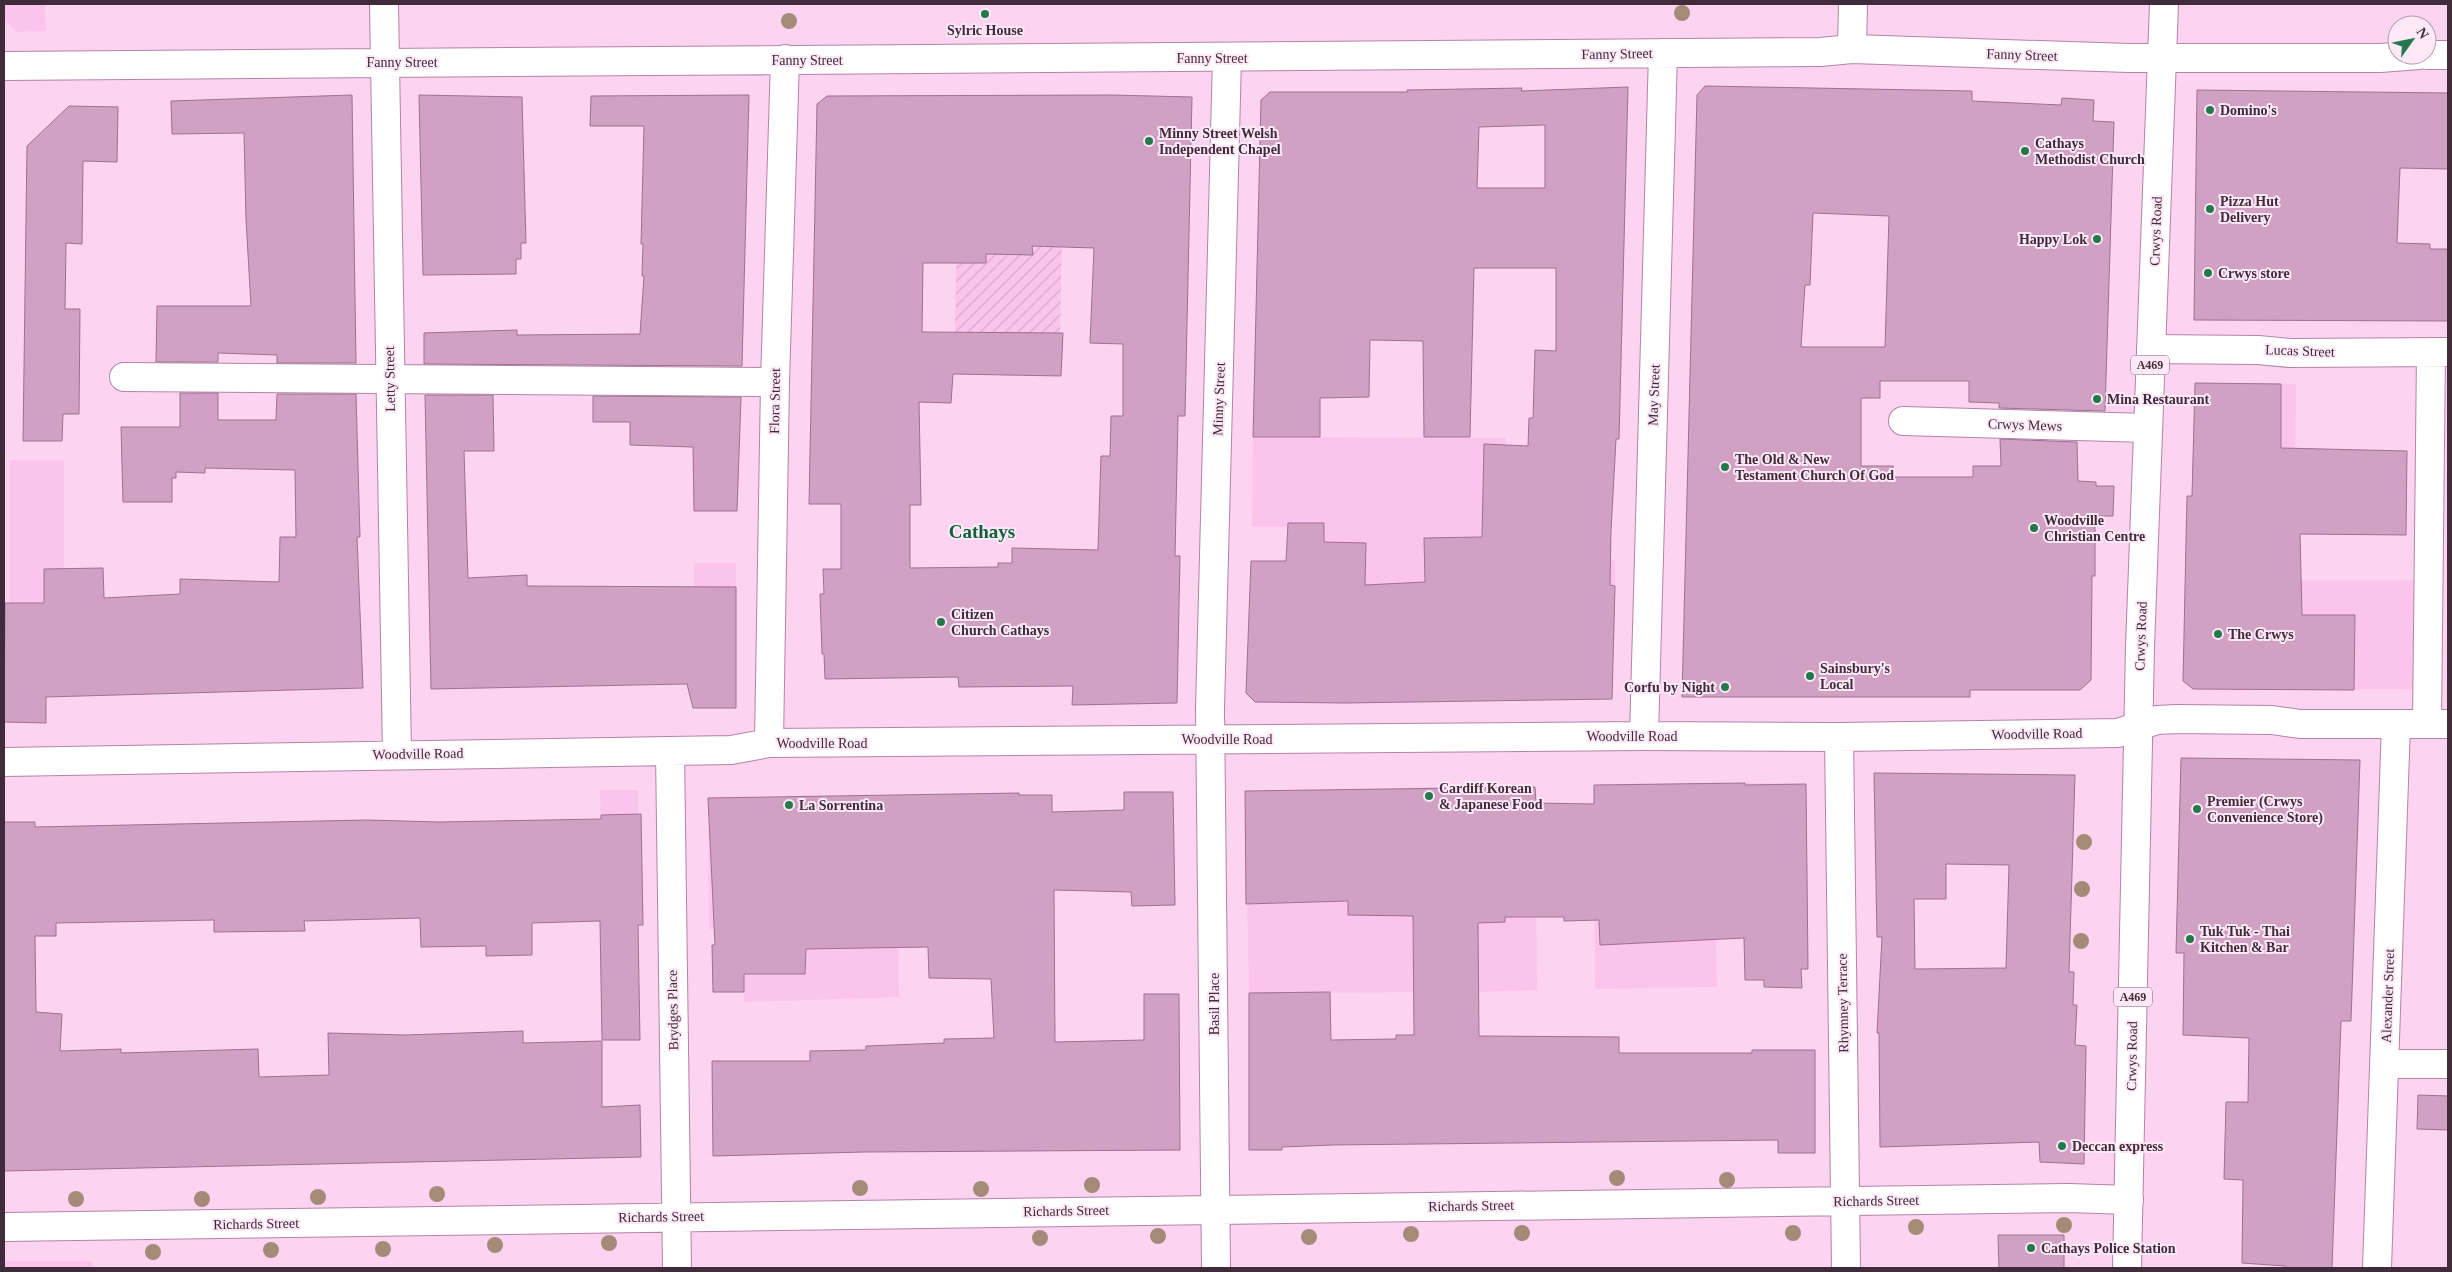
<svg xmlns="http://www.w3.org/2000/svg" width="2452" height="1272" font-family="Georgia,serif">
	<defs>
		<pattern id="industrial-furrows" width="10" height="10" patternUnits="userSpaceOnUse" patternTransform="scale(1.25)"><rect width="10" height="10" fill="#fcc3ed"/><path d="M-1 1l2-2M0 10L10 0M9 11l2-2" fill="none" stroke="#d9a8cc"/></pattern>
	</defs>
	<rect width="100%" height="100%" fill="#fcd3f1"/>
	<path fill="#fcc3ed" d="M4,4h41l1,27 -30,1 -12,-14z
		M2195,383l101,1 -2,196h122v109l-199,1 -24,-1 -10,-8 9,-187z
		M1253,437l253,1 -3,117 112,5 -3,139 -263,4 -94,-1 -9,-9 5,-132h35l2,-34h-36z
		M10,460h54v109h-20l2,154 -42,-1 1,-119h5z
		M694,563h42v24l-42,97z
		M1745,783l61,1 1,65h-26l-65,88 1,50 -122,2 -1,-204z
		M1446,787l1,205 -198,1 -4,-202z
		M1474,787h61l2,203 -59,2z
		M600,790h38v124l-35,1z
		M897,795l2,202 -155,5v-74l-35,1 -1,-131z
		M4,1261h88l1,7h-89z"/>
	<path fill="url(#industrial-furrows)" d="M957,225l105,6 -2,102 -105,-1z"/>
	<path fill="#d1a1c4" stroke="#9d7092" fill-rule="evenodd" d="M1705,86l267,5v10l89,4 1,-7 32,2 -1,21 21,1 -9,289 -106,-3v-5l-30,-1v-21h-89v17h-19v68h32v11h80v-11h28l-1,-27 77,3 1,39 18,1v4h18l-1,30h-18v60h-3l-1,104 -11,10h-110v7h-288l15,-602zM1813,213l76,3 -4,131h-84l4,-62h5z
		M1628,87l-9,352h-3l-5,92 -1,54 5,1 -3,113 -266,4 -91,-1 -9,-9 5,-132h35l2,-38h36v19l42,1 -1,42 60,-3 -1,-44 58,-1 2,-93 44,2 1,-28h4l2,-68 21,1v-83h-82l-4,169h-46l-1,-96 -53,-1 -1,57 -49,1v39h-67l8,-337 9,-8h138l-1,-2 115,-2 -1,3zM1545,125v63h-68l2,-61z
		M2197,90l251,3v76l-48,-1 -3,75 33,1v5h18v72l-254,-1z
		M352,95l4,268h-79v-8l-59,-2v9h-62l1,-56h94l-5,-87 -2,-86 -72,1 -1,-33z
		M419,95l103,2 4,146h-5v16h-5v15l-93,1z
		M749,95l-7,271 -318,-2v-31l93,-3v5l123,-1 4,-58h-2l1,-32h-2l3,-118h-54l1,-30z
		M1111,95l81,2 -7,319h-7l-3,140h5l-3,147 -105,2 1,-19 -114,1 -1,-10 -133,2 -1,-25h-2l-2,-60h4l-1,-25h18v-65h-32l8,-400 10,-8zM1032,246l62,2 -4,95 33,1v72h-12l-1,40h-9l-3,94 -86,-2v15h-14v4l-88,1v-63h11l-2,-103 32,1 2,-29 108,2 2,-43 -141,-1 1,-69h63v-9l47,1z
		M69,106l49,1 -1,55 -34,-1 -1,83 -16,-1 -1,66h15l-1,105h-16l-1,27h-39l4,-295z
		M2195,383l86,1v64l126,3 -1,84 -106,-1 2,81h53l-1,75 -161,-1 -10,-8 4,-185h5z
		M180,393h38v27h58l1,-26h79l4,143h-3l6,151 -317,9v26l-42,-1 1,-119h39v-34l59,-1 1,30 76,-4v-15l99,3 1,-45h16l-1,-67 -90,-2v5l-29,-1v6h-4v24h-49l-2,-75h59z
		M425,395h68l1,56h-30l4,127 59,-3v11l209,1v121h-43l-6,-24 -256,5z
		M593,396l148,1 -4,114h-43l-1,-64 -63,-2v-23h-37z
		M2181,758l179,2 -9,261h-10l-9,247h-47v-2l-43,-3 1,-83 -19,-1 2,-77h22l1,-64 -66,-3 1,-82h-8z
		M1874,773l201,2 -6,197h5l-1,33h4l-2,40 11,1 -2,118 -44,-2 -1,-20 -159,5 -1,-114h-2l5,-96h-5zM1946,864l63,1 -3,103 -91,1 -1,-70h32z
		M1745,783v2l61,-1 2,185h-7l1,19 -38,-1v-7h-19l-1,-42 -144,7 -1,-25 -35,1v-4h-59v5l-27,1 1,113 140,1v16h133v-3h63v103h-37v-13l-445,5 -51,2v3h-33v-157l81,-1 1,48 65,-1v-4h18l-1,-119 -65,-1v-14l-102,3 -1,-113 290,-4 1,16 58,1v-19z
		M1124,792h49l2,113 -43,1 -1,-14 -77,-2 1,152 89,-2v-46h35l1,156 -316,2 -151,4 -1,-95h98v-10l56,-1v-4l78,-3v-4l50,-1 -3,-59 -62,-1 -1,-31 -122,2 -1,25h-61v18h-31l-1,-47h3l-7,-147 311,-5v2h33v17l72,-2z
		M641,814l2,111h-5l2,115h-38l-2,-119 -68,2v32l-46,1v-10l-65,1 -1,-29 -116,3 1,10 -91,1v-12l-158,3v13h-21l1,76 26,2 -2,37 61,-2v4l137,-4 1,28 70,-2 -1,-42 78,2 117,-4v12l79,-2v66l38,-2 1,52 -637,14v-349h31v5l332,-7 72,2 162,-3v-4z
		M2418,1095l30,1v34l-31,-1z
		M1998,1235h66v33h-65z"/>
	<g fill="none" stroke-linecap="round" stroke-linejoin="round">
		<g stroke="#b284a6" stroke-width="30">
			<path id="minor" d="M384,4l13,750
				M1852,49l1,-45
				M2427,55h21
				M4,66l1816,-14 32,-3 277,9h251l39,-3
				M2151,349l107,1 32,3 158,-1
				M124,377l651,5
				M1903,421l245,7
				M2427,724l4,-372
				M1644,736l19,-683
				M1839,737l7,531
				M769,743l6,-361 10,-323
				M670,751l7,517
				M4,762l666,-11 61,-1 38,-7 875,-7 195,1 279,-4 39,-13 20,-1 95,1 28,4h148
				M2386,1064h62
				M4,1227l2064,-29 61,2
				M1216,1268l-6,-559 17,-651
				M2377,1268l19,-544"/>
		</g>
		<g stroke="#b284a6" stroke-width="30">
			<path id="major" d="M2127,1268l13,-621 24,-643"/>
		</g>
		<use href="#minor" stroke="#fff" stroke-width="28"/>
		<use href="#major" stroke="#fff" stroke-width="28"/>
	</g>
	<g fill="#a58b77">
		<circle cx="1682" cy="13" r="8"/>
		<circle cx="789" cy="21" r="8"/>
		<circle cx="2084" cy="842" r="8"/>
		<circle cx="2082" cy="889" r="8"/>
		<circle cx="2081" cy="941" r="8"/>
		<circle cx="1617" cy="1178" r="8"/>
		<circle cx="1727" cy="1180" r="8"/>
		<circle cx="1092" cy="1185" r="8"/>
		<circle cx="860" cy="1188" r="8"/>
		<circle cx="981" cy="1189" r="8"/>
		<circle cx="437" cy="1194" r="8"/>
		<circle cx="318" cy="1197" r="8"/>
		<circle cx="76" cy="1199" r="8"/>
		<circle cx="202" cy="1199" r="8"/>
		<circle cx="2064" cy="1225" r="8"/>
		<circle cx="1916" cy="1227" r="8"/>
		<circle cx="1522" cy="1233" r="8"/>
		<circle cx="1793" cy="1233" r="8"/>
		<circle cx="1411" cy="1234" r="8"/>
		<circle cx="1158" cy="1236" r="8"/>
		<circle cx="1309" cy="1237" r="8"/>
		<circle cx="1040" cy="1238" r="8"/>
		<circle cx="609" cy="1243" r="8"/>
		<circle cx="495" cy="1245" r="8"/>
		<circle cx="383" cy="1249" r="8"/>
		<circle cx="271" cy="1250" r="8"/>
		<circle cx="153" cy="1252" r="8"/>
	</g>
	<g fill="#23784c" stroke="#fde8f7" stroke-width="2">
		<circle cx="985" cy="14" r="5"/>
		<circle cx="2210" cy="110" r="5"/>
		<circle cx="1149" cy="141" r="5"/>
		<circle cx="2025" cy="151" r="5"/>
		<circle cx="2210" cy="209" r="5"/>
		<circle cx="2097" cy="239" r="5"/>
		<circle cx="2208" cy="273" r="5"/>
		<circle cx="2097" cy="399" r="5"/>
		<circle cx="1725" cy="467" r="5"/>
		<circle cx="2034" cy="528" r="5"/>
		<circle cx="941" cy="622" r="5"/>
		<circle cx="2218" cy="634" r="5"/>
		<circle cx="1810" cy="676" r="5"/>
		<circle cx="1725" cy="687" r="5"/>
		<circle cx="1429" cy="796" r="5"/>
		<circle cx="789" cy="805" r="5"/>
		<circle cx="2197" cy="809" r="5"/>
		<circle cx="2190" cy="939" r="5"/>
		<circle cx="2062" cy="1146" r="5"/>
		<circle cx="2031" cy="1248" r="5"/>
	</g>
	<g text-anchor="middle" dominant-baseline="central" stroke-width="4" stroke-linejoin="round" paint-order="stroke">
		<g fill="#fde8f7" stroke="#786473" stroke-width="1">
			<rect x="2131" y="355.5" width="38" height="19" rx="4"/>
			<rect x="2114" y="987.5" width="38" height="19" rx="4"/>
		</g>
		<g font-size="12" font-weight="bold" fill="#3f2b3a">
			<text x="2150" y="365">A469</text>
			<text x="2133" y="997">A469</text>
		</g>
		<g font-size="14" font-weight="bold" fill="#3f2b3a" stroke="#fde8f7" text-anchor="start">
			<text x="985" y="30" text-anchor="middle">Sylric House</text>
			<text x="2220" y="110">Domino's</text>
			<text x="1159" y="133">Minny Street Welsh<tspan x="1159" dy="16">Independent Chapel</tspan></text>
			<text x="2035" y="143">Cathays<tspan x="2035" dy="16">Methodist Church</tspan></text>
			<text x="2220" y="201">Pizza Hut<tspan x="2220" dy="16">Delivery</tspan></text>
			<text x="2087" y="239" text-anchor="end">Happy Lok</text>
			<text x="2218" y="273">Crwys store</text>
			<text x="2107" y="399">Mina Restaurant</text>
			<text x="1735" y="459">The Old &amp; New<tspan x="1735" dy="16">Testament Church Of God</tspan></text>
			<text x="2044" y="520">Woodville<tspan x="2044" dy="16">Christian Centre</tspan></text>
			<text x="951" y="614">Citizen<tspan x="951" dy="16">Church Cathays</tspan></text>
			<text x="2228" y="634">The Crwys</text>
			<text x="1820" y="668">Sainsbury's<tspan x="1820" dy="16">Local</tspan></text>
			<text x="1715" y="687" text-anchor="end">Corfu by Night</text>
			<text x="1439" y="788">Cardiff Korean<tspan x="1439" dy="16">&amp; Japanese Food</tspan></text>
			<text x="2207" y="801">Premier (Crwys<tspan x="2207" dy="16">Convenience Store)</tspan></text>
			<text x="799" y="805">La Sorrentina</text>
			<text x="2200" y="931">Tuk Tuk - Thai<tspan x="2200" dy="16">Kitchen &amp; Bar</tspan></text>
			<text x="2072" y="1146">Deccan express</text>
			<text x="2041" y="1248">Cathays Police Station</text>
		</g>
		<g font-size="14" fill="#3f2b3a" stroke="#fde8f7">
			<text transform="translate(1617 54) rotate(-1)">Fanny Street</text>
			<text transform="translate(2022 55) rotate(2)">Fanny Street</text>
			<text x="1212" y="58">Fanny Street</text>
			<text x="807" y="60">Fanny Street</text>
			<text x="402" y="62">Fanny Street</text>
			<text transform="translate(2156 231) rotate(-88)">Crwys Road</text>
			<text transform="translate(2300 351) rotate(2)">Lucas Street</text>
			<text transform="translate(390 379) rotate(-91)">Letty Street</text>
			<text transform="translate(1654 395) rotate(-88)">May Street</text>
			<text transform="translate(1219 399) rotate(-88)">Minny Street</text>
			<text transform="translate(775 401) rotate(-89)">Flora Street</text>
			<text transform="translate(2025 425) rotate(2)">Crwys Mews</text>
			<text transform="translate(2141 636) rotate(-88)">Crwys Road</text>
			<text transform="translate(2037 734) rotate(-1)">Woodville Road</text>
			<text x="1632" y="736">Woodville Road</text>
			<text x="1227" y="739">Woodville Road</text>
			<text x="822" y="743">Woodville Road</text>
			<text transform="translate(418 754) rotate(-1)">Woodville Road</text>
			<text transform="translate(2388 996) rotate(-88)">Alexander Street</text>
			<text transform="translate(1843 1003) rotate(-91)">Rhymney Terrace</text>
			<text transform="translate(1214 1004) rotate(-90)">Basil Place</text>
			<text transform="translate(673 1010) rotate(-91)">Brydges Place</text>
			<text transform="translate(2132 1056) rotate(-89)">Crwys Road</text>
			<text transform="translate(1876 1201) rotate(-1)">Richards Street</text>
			<text transform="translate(1471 1206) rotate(-1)">Richards Street</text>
			<text transform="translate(1066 1211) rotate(-1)">Richards Street</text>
			<text transform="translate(661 1217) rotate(-1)">Richards Street</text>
			<text transform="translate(256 1224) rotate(-1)">Richards Street</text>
		</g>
		<g font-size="19" font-weight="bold" fill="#0d6139" stroke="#fde8f7">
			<text x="982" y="531">Cathays</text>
		</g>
	</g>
	<rect width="2452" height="1272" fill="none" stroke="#3f2b3a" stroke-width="10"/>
	<g transform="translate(2412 40) rotate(57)"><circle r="24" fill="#fde8f7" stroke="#b19cab"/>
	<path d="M0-4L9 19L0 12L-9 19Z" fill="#23784c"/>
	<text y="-8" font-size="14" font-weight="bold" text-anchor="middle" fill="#3f2b3a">N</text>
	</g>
</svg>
